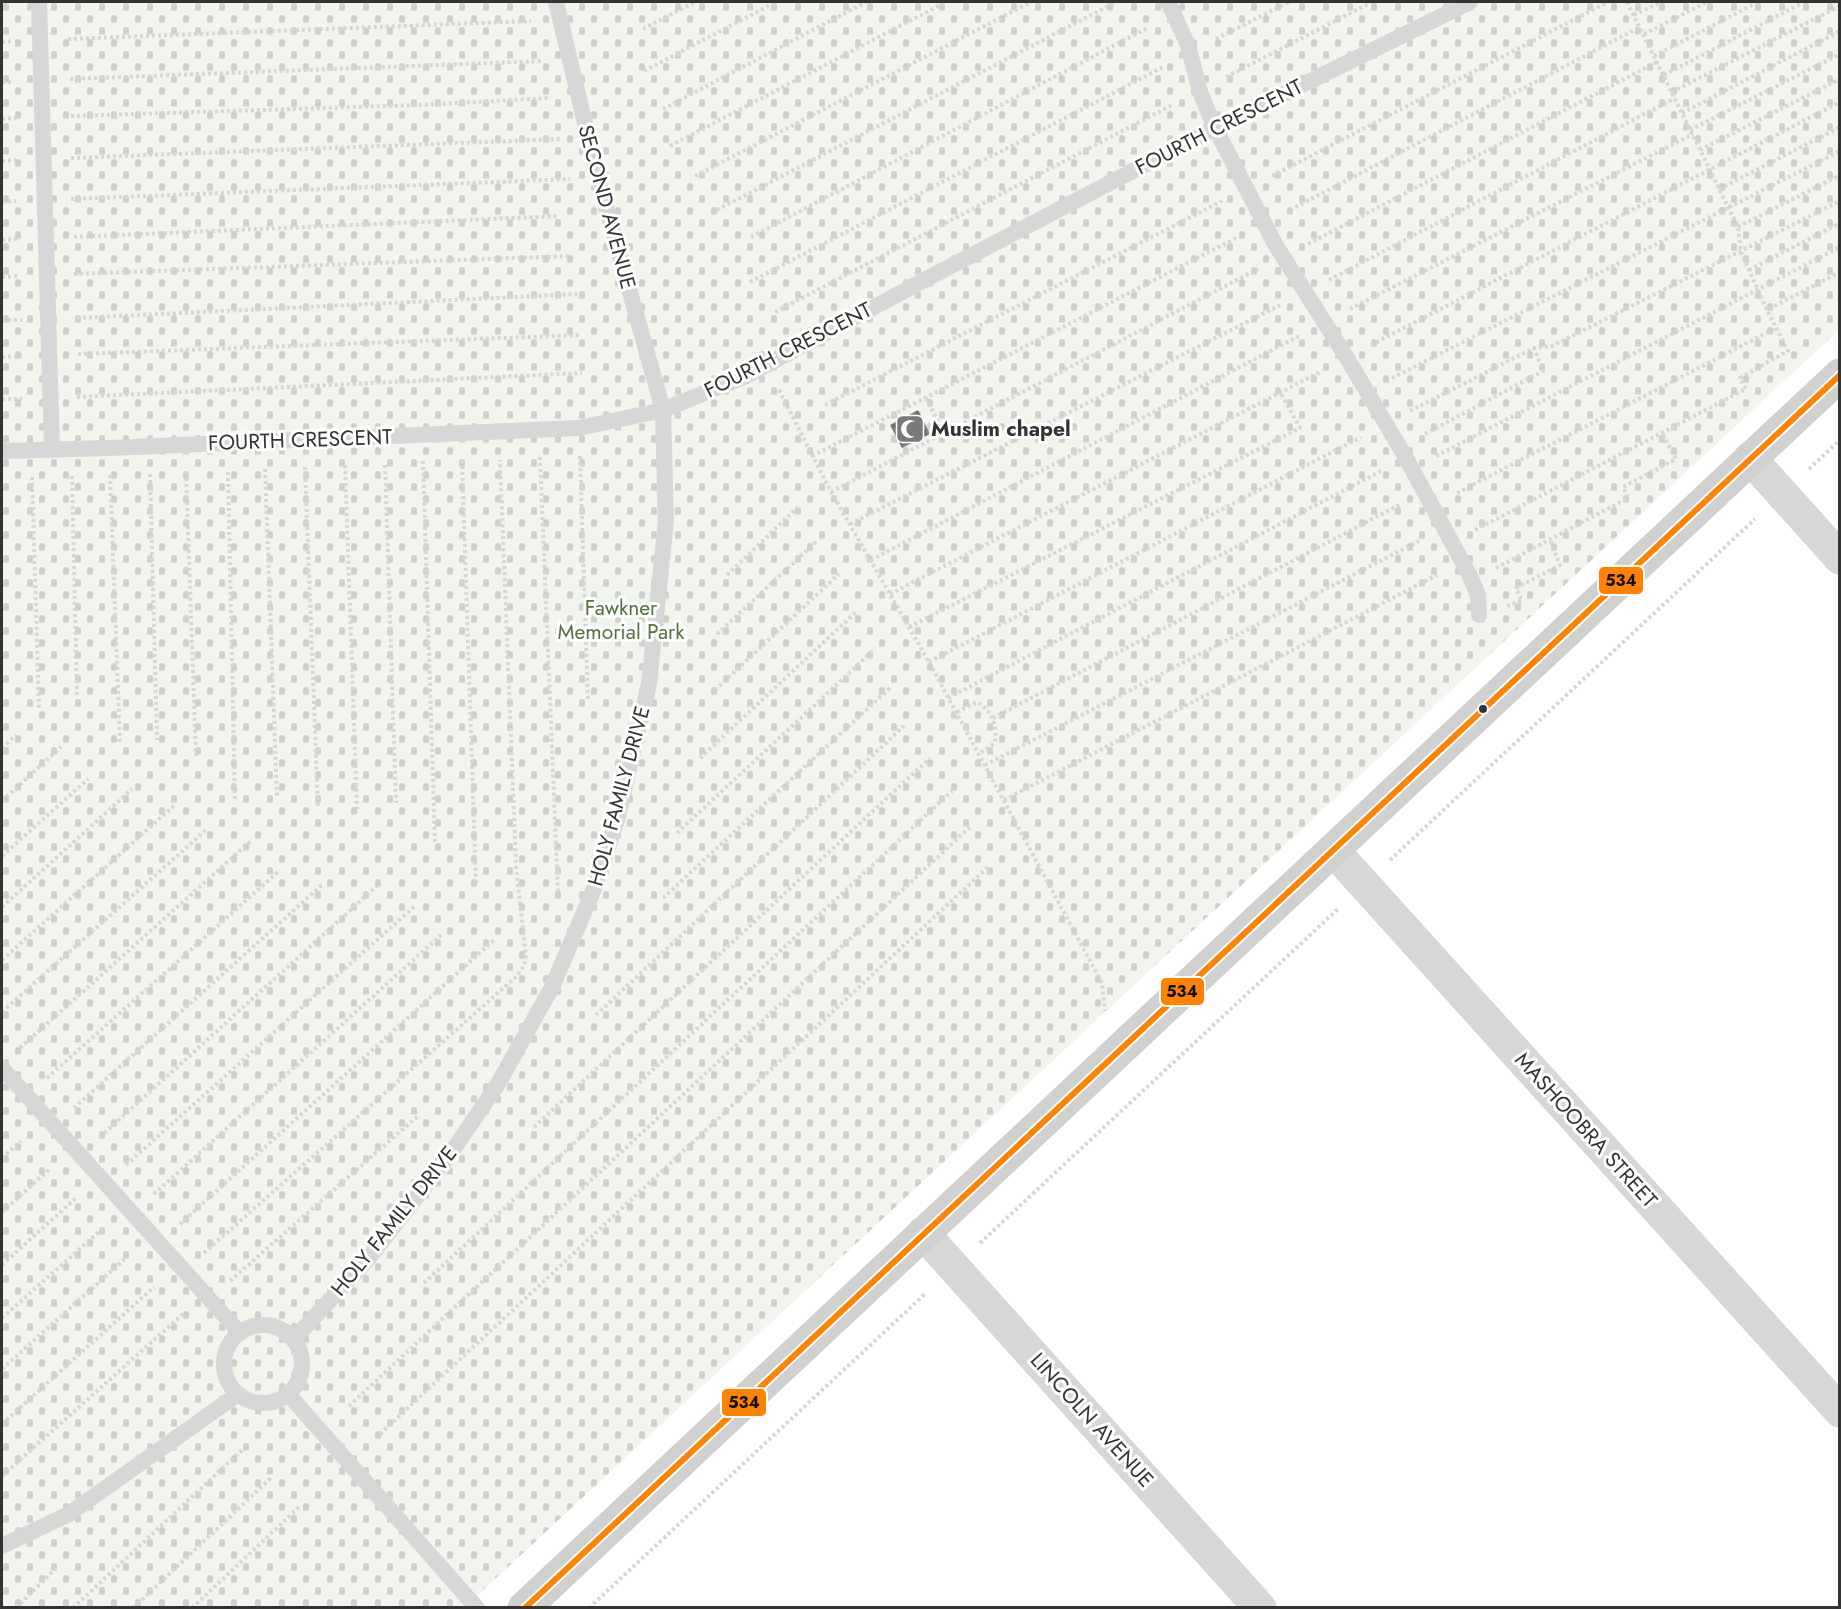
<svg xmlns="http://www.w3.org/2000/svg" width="1841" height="1609" font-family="Jost,sans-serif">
	<defs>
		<pattern id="cemetery-stones" width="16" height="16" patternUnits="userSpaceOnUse" patternTransform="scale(1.5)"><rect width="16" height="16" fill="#f1f5ed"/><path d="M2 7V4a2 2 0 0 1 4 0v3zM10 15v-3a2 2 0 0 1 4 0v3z" fill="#cfd2cc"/></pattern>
		<pattern id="building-cross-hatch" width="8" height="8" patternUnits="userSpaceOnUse" patternTransform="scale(1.5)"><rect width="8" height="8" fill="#818181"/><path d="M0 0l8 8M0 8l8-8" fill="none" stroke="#6a6a6a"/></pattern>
	</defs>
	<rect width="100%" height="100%" fill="#fff"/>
	<path fill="url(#cemetery-stones)" d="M2,2h1837v328l-1374,1277 -463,1z"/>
	<path fill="url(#building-cross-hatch)" d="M918,410l12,24 -28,14 -12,-23z"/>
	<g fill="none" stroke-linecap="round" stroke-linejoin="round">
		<path stroke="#d6d6d6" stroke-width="4" stroke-dasharray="3 3" stroke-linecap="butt" d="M1627,2l111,225 3,25 26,58 73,-38
			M1634,15l27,-13
			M643,29l52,-27
			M1644,34l63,-32
			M68,39l463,-18
			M1216,39l73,-37
			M2,42l11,-1
			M1654,56l104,-54
			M644,71l132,-69
			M1664,75l140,-73
			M1226,77l146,-75
			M70,79l473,-18
			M2,82h10
			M1672,92l168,-86
			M663,109l203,-107
			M1682,113l158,-82
			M71,116l348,-11 130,-7
			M2,119l14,-1
			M1690,130l150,-76
			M670,146l276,-144
			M1700,150l140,-71
			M71,158l490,-19
			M2,161l14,-1
			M695,176l336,-174
			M1272,176l336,-174
			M1719,189l121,-62
			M71,199l499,-20
			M2,202l14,-1
			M717,210l399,-208
			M1290,210l350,-183
			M1738,227l102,-52
			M74,237l485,-21
			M751,237l398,-210
			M2,240l17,-1
			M1308,244l349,-182
			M1749,270l91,-47
			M74,274l496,-18
			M2,277l17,-1
			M1329,280l346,-182
			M750,282l415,-216
			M1350,309l343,-175
			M775,312l399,-208
			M77,318l501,-24
			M2,320h20
			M1371,345l469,-243
			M78,354l503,-19
			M2,357l20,-1
			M1392,378l448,-227
			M779,390l52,102 98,170 173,321 3,28
			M77,397l505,-24
			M926,398l18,35
			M2,399h20
			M825,405l397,-204
			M1410,411l124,-63 18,-2 288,-145
			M1425,434l118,-63 -9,-23
			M580,456l8,245
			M812,456l426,-219
			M1436,456l404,-209
			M540,457l18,437
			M462,460l14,425
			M423,461l12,383
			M345,465l12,344
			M385,465l11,338
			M305,467l13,341
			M265,469l12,329
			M1809,469l31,-29
			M186,472l10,284
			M228,472l7,329
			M150,474l7,266
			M110,475l10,269
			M72,476l5,221
			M32,477l7,233
			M831,492l427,-223
			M1457,493l319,-165
			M850,524l430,-219
			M1475,530l271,-141 -6,-11 48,-27 -21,-41
			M871,560l430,-225
			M1496,568l132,-70 -5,-11 53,-28 -14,-26
			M727,575l71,-68
			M890,594l432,-223
			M1507,606l15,-5 -6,-13 44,-23 -10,-25
			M909,627l391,-199 -20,-36
			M717,634l100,-93
			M929,662l432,-225
			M715,690l124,-116
			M948,698l433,-227
			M957,712l20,-10c16,10 20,23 18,41l-16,11
			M993,718l406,-213
			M2,748l14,-13
			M700,758l156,-146
			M985,765l434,-224
			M1004,800l433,-225
			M2,801l59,-54
			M677,833l198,-184
			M2,856l86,-77
			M1390,860l365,-341
			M663,898l228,-211
			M2,907l130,-118
			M2,960l174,-156
			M2,1012l204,-182
			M596,1015l308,-289
			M20,1048l232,-208
			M47,1078l232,-207
			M74,1108l249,-224
			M534,1127l396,-369
			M100,1137l277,-251
			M2,1158l19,-17
			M126,1165l290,-260
			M154,1194l287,-259
			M2,1212l48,-43
			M180,1224l315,-285
			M980,1243l359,-335
			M204,1253l313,-277 7,-10 2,-9 -10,-91 -16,-406
			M2,1265l74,-67
			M230,1281l189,-166
			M424,1283l528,-492
			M2,1318l100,-89
			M2,1369l125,-112
			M349,1406l621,-579
			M2,1424l152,-137
			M380,1434l609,-568
			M2,1476l182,-163
			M16,1608l40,-40
			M73,1608l170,-159
			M133,1608l138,-130
			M192,1608l107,-101
			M589,1608l337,-315"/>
		<path stroke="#d7d7d7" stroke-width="16" d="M39,2l13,448
			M1168,2l20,43 12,47 15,36 60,116 72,114 59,100 63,116 9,21 1,20
			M2,451l107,-3 470,-20 84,-18 85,-35 184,-99 283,-148 255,-126
			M2,1068l238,265
			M224 1364a39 39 0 1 1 78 0a39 39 0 1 1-78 0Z
			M293,1340l75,-81 83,-106 47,-69 54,-97 42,-98 23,-69 32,-136 17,-163 -3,-111 -65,-232 -42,-176
			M288,1394l189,214
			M2,1546l67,-32 169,-120"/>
		<path stroke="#d7d7d7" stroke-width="33" d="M1750,458l90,100
			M1333,850l507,561
			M923,1233l337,375"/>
		<path stroke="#d0d0d0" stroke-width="33" d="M524,1608l1316,-1233"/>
		<g stroke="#fff" stroke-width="10">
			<path id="bus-1" d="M525,1608l1315,-1233"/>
		</g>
		<use href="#bus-1" stroke="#ff8200" stroke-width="6"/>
	</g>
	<defs>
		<g id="mosque-square" transform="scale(1.5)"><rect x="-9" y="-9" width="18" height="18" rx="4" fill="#7a7a7a" stroke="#fff"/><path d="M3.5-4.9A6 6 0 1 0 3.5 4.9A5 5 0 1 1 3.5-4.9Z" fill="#fff"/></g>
	</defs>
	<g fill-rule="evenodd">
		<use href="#mosque-square" x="910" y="429"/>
	</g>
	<circle fill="#333" stroke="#fff" stroke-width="2" cx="1483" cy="709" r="5"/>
	<g text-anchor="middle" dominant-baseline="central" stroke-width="6" stroke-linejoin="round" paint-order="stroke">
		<g font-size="21" fill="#333" stroke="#fff">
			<text transform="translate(1219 127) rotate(-27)">FOURTH CRESCENT</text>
			<text transform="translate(607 207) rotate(75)">SECOND AVENUE</text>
			<text transform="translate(788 350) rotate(-27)">FOURTH CRESCENT</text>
			<text transform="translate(300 440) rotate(-2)">FOURTH CRESCENT</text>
			<text transform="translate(619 796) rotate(-75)">HOLY FAMILY DRIVE</text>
			<text transform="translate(1586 1130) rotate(48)">MASHOOBRA STREET</text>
			<text transform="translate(394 1221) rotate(-51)">HOLY FAMILY DRIVE</text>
			<text transform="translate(1092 1420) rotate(48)">LINCOLN AVENUE</text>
		</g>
		<g font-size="21" font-weight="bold" fill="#333" stroke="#fff" text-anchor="start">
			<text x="931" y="429">Muslim chapel</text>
		</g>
		<g font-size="21" fill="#56703f" stroke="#fff">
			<text x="621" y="608">Fawkner<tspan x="621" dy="24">Memorial Park</tspan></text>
		</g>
	</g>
	<g stroke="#fff" stroke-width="2">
		<rect x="1598" y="566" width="46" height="29" rx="6" fill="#ff8200"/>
		<rect x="1160" y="977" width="45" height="29" rx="6" fill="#ff8200"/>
		<rect x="721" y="1388" width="46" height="29" rx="6" fill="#ff8200"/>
	</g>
	<g font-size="16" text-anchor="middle" font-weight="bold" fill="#111">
		<text x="1621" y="586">534</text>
		<text x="1182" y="997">534</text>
		<text x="744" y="1408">534</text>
	</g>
	<rect width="1841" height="1609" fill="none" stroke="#333333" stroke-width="6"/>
</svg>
